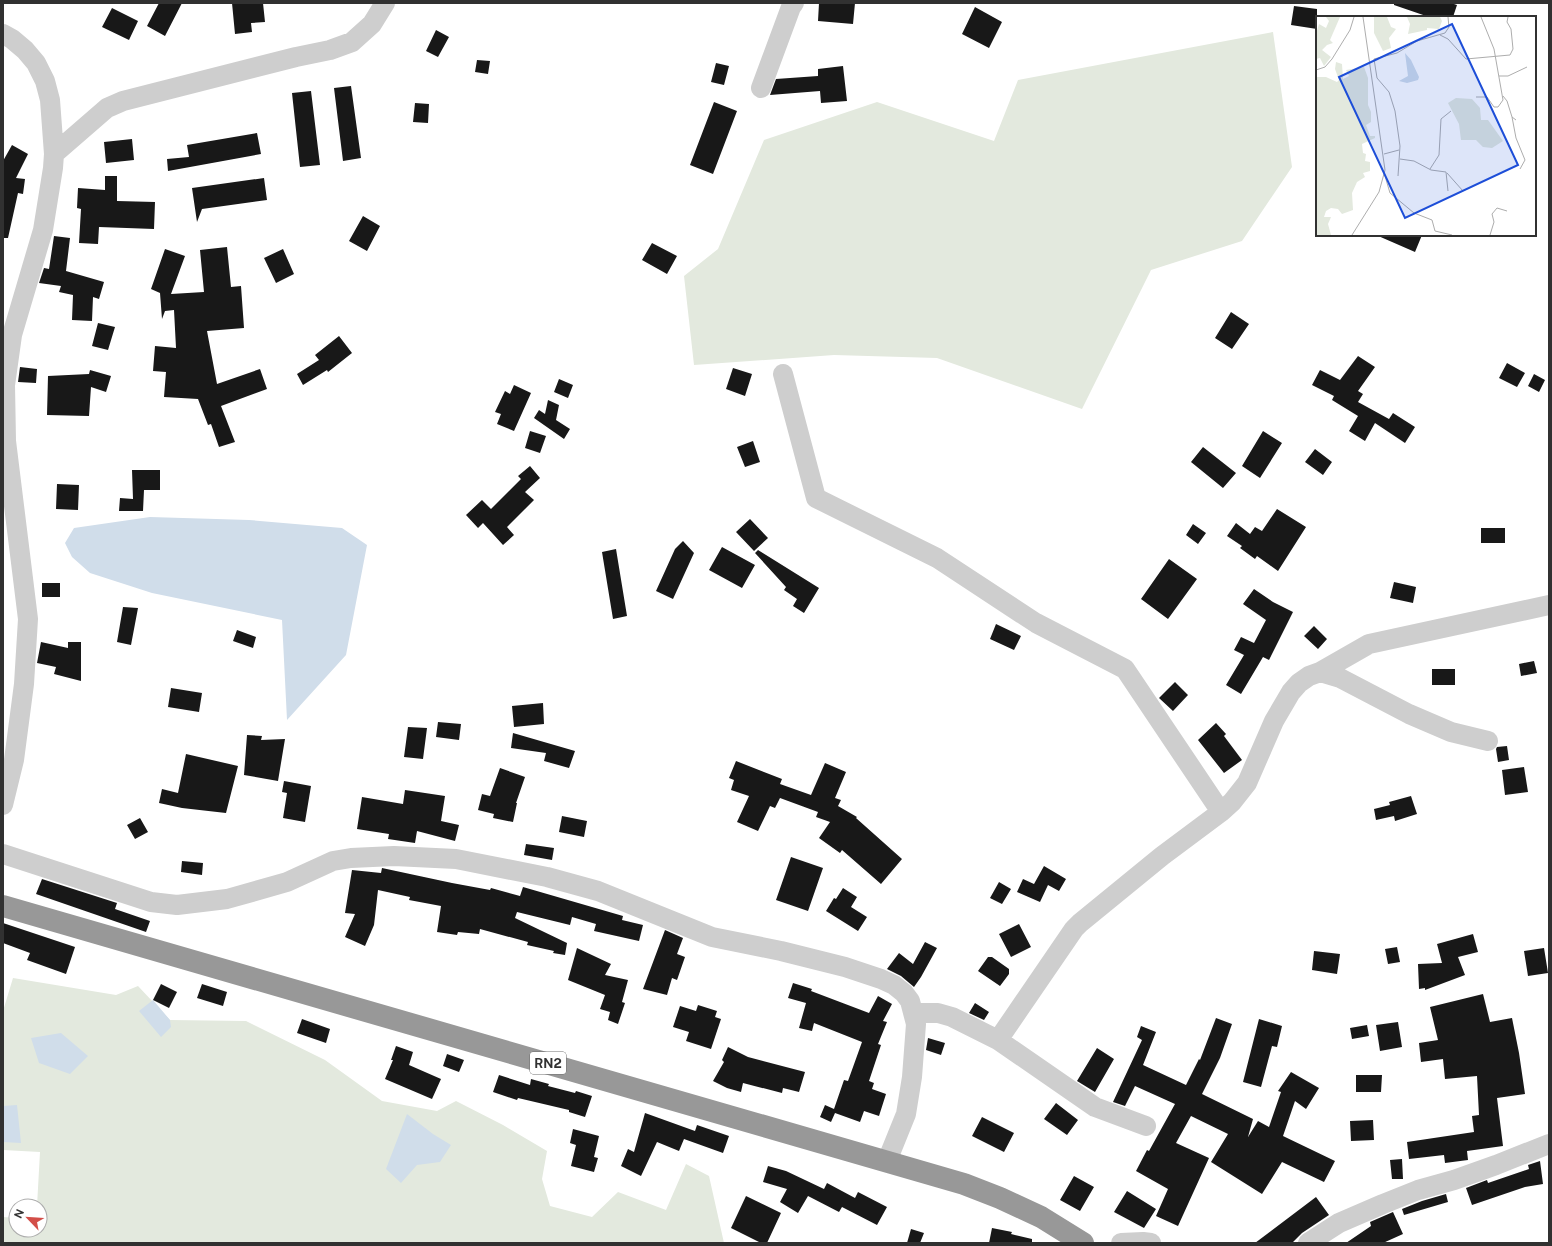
<svg xmlns="http://www.w3.org/2000/svg" width="1552" height="1246" font-family="'Public Sans',sans-serif">
	<rect width="100%" height="100%" fill="#fff"/>
	<path fill="#e3e9de" d="M1273,32l19,135 -50,74 -91,29 -69,139 -145,-51 -103,-3 -140,10 -10,-89 34,-27 46,-109 113,-38 117,39 24,-61z
		M13,978l103,17 22,-9 32,34 76,1 79,39 57,41 55,10 19,-10 47,24 44,26 -5,28 8,27 42,11 26,-25 48,18 20,-46 23,12 15,67h-721v-26l13,1v12h24v-24h-3l3,-54 -37,-2v-139z"/>
	<path fill="#d0ddea" d="M150,517l99,3 93,8 25,17 -21,110 -59,65 -5,-100 -130,-27 -62,-20 -18,-16 -7,-14 9,-15z
		M153,1000l17,20 1,7 -10,10 -22,-26z
		M61,1033l27,23 -18,18 -31,-11 -8,-25z
		M17,1105l4,38 -18,-1v-36z
		M407,1114l26,20 18,11 -11,17 -23,3 -16,18 -15,-14z"/>
	<path fill="#181818" d="M159,3h23l-17,33 -18,-10z
		M232,3h31l2,19 -14,1 1,9 -17,2z
		M819,3h36l-2,21 -35,-3z
		M1394,3h57l6,2 -4,12h-24l-35,-12z
		M1294,6l23,3v20l-26,-4z
		M975,7l27,15 -13,26 -27,-14z
		M112,8l26,13 -9,19 -27,-13z
		M436,30l13,7 -11,20 -12,-6z
		M477,60l13,1 -2,13 -13,-2z
		M716,63l13,3 -5,19 -13,-3z
		M843,66l4,35 -26,2 -1,-12 -50,4 6,-16 42,-3v-7z
		M351,86l10,72 -18,3 -9,-73z
		M311,91l9,74 -20,2 -8,-74z
		M714,102l23,9 -24,63 -23,-9z
		M415,103l14,1 -1,19 -15,-1z
		M257,133l4,21 -93,17 -1,-12 22,-2 -2,-12z
		M132,139l2,21 -28,3 -2,-21z
		M12,145l16,9 -12,24 9,1 -2,15 -5,-1 -10,45h-5v-77z
		M105,176h12v25l38,1 -1,27 -55,-2 -1,17 -19,-1 2,-34 -4,-1 1,-20 27,2z
		M264,178l3,22 -65,9 -5,13 -5,-34z
		M363,216l17,10 -13,25 -18,-10z
		M1376,235h46l-7,17z
		M54,236l16,2 -4,33 38,11 -5,17 -6,-2 -1,24 -20,-1 1,-25 -14,-3 2,-6 -22,-3 5,-15 5,1z
		M652,243l25,13 -10,18 -25,-14z
		M227,247l4,40 10,-1 3,42 -37,3 10,53 43,-15 7,20 -46,17 14,36 -16,5 -8,-23 -3,1 -10,-26 -34,-2 2,-25 -13,-1 2,-25 21,2 -2,-38 -9,1 -3,8 -2,-26 -9,-4 14,-40 20,7 -14,38 33,-2 -4,-42z
		M283,249l11,25 -18,9 -12,-25z
		M1231,312l18,12 -17,25 -17,-11z
		M98,323l17,4 -7,23 -16,-4z
		M339,336l13,17 -24,19 -1,-2 -24,15 -6,-11 22,-14 -4,-5z
		M1358,356l17,11 -17,24 5,3 -5,8 31,17 4,-6 22,14 -10,16 -30,-20 -10,18 -16,-10 9,-15 -26,-16 2,-4 -22,-11 8,-15 20,10z
		M1507,363l18,10 -8,14 -18,-9z
		M20,367l17,2 -1,14 -18,-1z
		M733,368l19,6 -7,22 -19,-7z
		M90,370l21,6 -5,16 -15,-5 -2,29 -42,-1 1,-39 41,-2z
		M1534,374l11,6 -6,12 -11,-6z
		M559,379l14,6 -5,13 -14,-6z
		M514,385l17,8 -17,38 -17,-7 4,-10 -6,-2 10,-21 5,3z
		M548,400l11,5 -3,15 14,9 -6,10 -30,-21 5,-8 6,4z
		M530,431l16,5 -6,17 -15,-5z
		M1263,431l19,12 -22,35 -18,-12z
		M753,441l7,21 -15,5 -8,-20z
		M1203,447l33,26 -13,15 -32,-26z
		M1315,449l17,13 -9,13 -18,-13z
		M530,466l10,12 -15,14 9,8 -27,27 7,8 -11,10 -20,-22 -5,5 -12,-13 16,-15 9,9 30,-30 -3,-3z
		M132,470h28v20h-16l-1,21h-24l1,-13 13,1z
		M57,484l22,1 -1,25 -22,-1z
		M1277,509l29,18 -28,44 -21,-15 -2,3 -15,-11 2,-2 -15,-10 9,-13 14,11 5,-7 7,4z
		M750,519l18,19 -14,13 -18,-19z
		M1193,524l13,9 -8,11 -12,-9z
		M1481,528h24v15h-24z
		M683,541l11,12 -21,46 -17,-8 19,-42z
		M722,547l33,18 -13,23 -33,-18z
		M616,549l11,67 -14,3 -11,-67z
		M758,550l61,38 -15,25 -11,-7 4,-7 -13,-9 2,-3 -31,-34z
		M1169,559l28,20 -29,40 -27,-20z
		M1394,582l22,5 -3,16 -23,-5z
		M42,583h18v14h-18z
		M1254,589l19,13 20,10 -24,48 -6,-3 -22,37 -15,-9 18,-30 -10,-5 7,-13 13,6 12,-23 -23,-16z
		M123,607l15,1 -7,37 -14,-3z
		M996,624l25,12 -7,14 -24,-11z
		M1314,626l13,13 -9,10 -14,-13z
		M237,630l19,7 -3,11 -20,-7z
		M41,642l27,6v-6h13v39l-27,-7 2,-7 -19,-4z
		M1534,661l3,12 -16,3 -2,-12z
		M1432,669h23v16h-23z
		M1175,682l13,13 -15,16 -14,-13z
		M171,688l31,5 -3,19 -31,-5z
		M543,703l1,21 -30,3 -2,-21z
		M438,722l23,2 -2,16 -23,-3z
		M1216,723l10,11 -2,2 18,24 -18,13 -26,-33z
		M408,727l19,1 -4,31 -19,-2z
		M513,733l62,18 -6,17 -25,-7 2,-8 -35,-5z
		M247,735l15,1 -1,4 24,-1 -7,42 -34,-6z
		M1507,746l2,14 -11,2 -2,-13 1,-2z
		M186,754l52,12 -12,47 -44,-5 -23,-5 3,-14 16,4z
		M736,761l46,18 -2,5 31,11 14,-32 21,9 -11,26 6,2 -3,6 19,11 -1,1 46,41 -21,25 -39,-34 -2,3 -21,-15 11,-16 -14,-5 2,-5 -38,-14 -5,10 -5,-2 -12,25 -21,-9 12,-26 -18,-6 3,-10 -5,-2z
		M1524,767l4,25 -23,3 -3,-25z
		M500,768l25,9 -9,26h1l-4,19 -20,-4 1,-4 -16,-4 4,-16 8,2z
		M284,781l27,5 -6,36 -22,-4 4,-25 -5,-1z
		M405,790l40,6 -4,25 18,4 -4,16 -38,-10 -2,12 -27,-4 1,-5 -32,-5 5,-32 41,7z
		M1411,796l6,18 -22,7 -1,-5 -18,4 -2,-11 16,-4 -1,-3z
		M562,816l25,5 -3,16 -25,-5z
		M140,818l8,14 -13,7 -8,-14z
		M526,844l28,4 -2,12 -28,-5z
		M791,857l32,11 -15,43 -32,-11z
		M182,861l21,2 -1,12 -21,-3z
		M1044,866l22,13 -7,12 -11,-6 -8,17 -23,-10 6,-13 11,5z
		M382,868l70,15 38,7 1,-2 29,8 3,-9 100,29 -1,4 21,5 -4,16 -45,-10 2,-7 -24,-7 -2,8 -53,-13 -2,6 52,25 -2,12 -12,-2 1,-2 -27,-6 1,-3 -48,-13 -1,5 -21,-2 -1,3 -20,-3 4,-26 -32,-6 1,-3 -32,-7 -4,35 -9,21 -20,-9 10,-23 -10,-1 7,-43 29,3z
		M42,879l75,24 -2,6 35,12 -4,11 -110,-38z
		M999,882l12,7 -9,15 -12,-6z
		M843,888l14,9 -6,10 16,10 -9,14 -32,-20 8,-13 2,1z
		M3,923l72,24 -9,27 -39,-14 3,-7 -27,-10z
		M1019,924l12,23 -20,10 -12,-23z
		M665,930l18,8 -6,16 8,3 -8,23 -5,-2 -5,17 -24,-6z
		M1473,934l5,18 -20,5 7,18 -40,15v-2l-6,1 -1,-25 24,-1 -5,-19z
		M925,942l12,6 -16,29 -7,10 -13,-11 -14,-7 12,-16 14,11z
		M1397,947l3,15 -12,2 -3,-15z
		M577,948l34,16 -6,11 23,5 -6,22 3,1 -7,21 -10,-4 2,-8 -10,-3 5,-14 -37,-15z
		M1544,948l4,25 -20,3 -4,-25z
		M1314,951l26,3 -3,20 -25,-4z
		M988,957h4l17,12v5l-9,12 -22,-15z
		M793,983l19,6 -1,2 58,22 9,-17 14,8 -9,17 4,1 -9,22 3,1 -12,36 5,2 -2,6 14,5 -7,22 -15,-5 -4,11 -25,-9 -4,9 -11,-5 5,-12 9,4 10,-29 4,1 14,-39 -48,-19 -2,8 -13,-3 7,-25 -18,-5z
		M161,984l16,8 -8,16 -16,-8z
		M202,984l25,8 -4,14 -26,-8z
		M1483,994l7,28 22,-4 7,35 6,41 -28,4 6,48 -36,5 1,9 -23,3 -1,-8 -35,4 -2,-17 67,-10 -2,-16 7,-1 -2,-39 -32,3 -2,-20 -22,3 -2,-19 19,-3 -8,-33z
		M975,1003l14,9 -5,8 -15,-7z
		M698,1005l19,6 -2,6 6,2 -10,30 -25,-8 3,-9 -16,-5 7,-21 16,5z
		M1216,1018l16,6 -12,34 -18,36 51,25 -5,18 10,-16 11,6 12,-35 -3,-1 13,-19 28,16 -13,21 -11,-8 -12,35 52,25 -11,21 -42,-20 -20,32 -51,-32 17,-28 -37,-18 -15,27 33,15 -31,68 -22,-10 12,-27 -32,-18 11,-21 2,1 26,-47 -40,-18 -10,20 -12,-4 29,-62 -5,-3 4,-11 15,6 -13,33 43,20 13,-26 1,1z
		M302,1019l28,10 -4,14 -29,-10z
		M1259,1019l23,7 -5,21 -5,-1 -11,41 -18,-5z
		M1398,1022l4,25 -22,4 -4,-26z
		M1367,1025l2,11 -17,3 -2,-11z
		M928,1038l17,5 -4,12 -15,-5z
		M396,1046l17,6 -4,13 32,14 -9,20 -47,-20 8,-19h-2z
		M728,1047l20,10 57,15 -6,20 -16,-4 -1,5 -39,-10 -2,9 -14,-4 -14,-7 11,-19 -2,-2z
		M1097,1048l17,11 -19,33 -18,-11z
		M447,1054l17,6 -5,12 -16,-6z
		M499,1075l31,10 1,-6 18,5 -1,2 27,7 1,-2 16,5 -7,21 -16,-5v-2l-51,-12 -1,2 -24,-8z
		M1356,1075h26l-1,17h-25z
		M1056,1103l22,17 -11,15 -23,-16z
		M645,1113l50,18 2,-6 32,11 -6,17 -39,-14 -5,12 -22,-9 -16,34 -20,-10 7,-17 6,3z
		M982,1117l32,16 -10,19 -32,-16z
		M1373,1120l1,20 -23,1 -1,-20z
		M573,1129l26,7 -5,21 4,1 -4,14 -23,-6 5,-21 -6,-2z
		M1402,1159l1,20h-11l-2,-19z
		M1540,1161l3,23 -18,3 -53,18 -6,-17 21,-8 1,3 41,-14 -1,-4z
		M768,1166l18,5 38,18 3,-6 28,15 3,-6 29,15 -10,18 -35,-18 -3,5 -31,-16 -10,17 -18,-11 7,-13 -24,-7z
		M1074,1176l20,11 -14,24 -20,-11z
		M1127,1191l29,18 -12,19 -30,-16z
		M1446,1194l2,8 -44,13 -2,-6 20,-8z
		M746,1196l35,17 -14,30h-6l-30,-15z
		M1316,1197l13,18 -27,18 -10,10h-37z
		M1393,1212l10,22 -20,9h-37l25,-17 -1,-4z
		M992,1228l20,4 -1,2 21,5v4h-43z
		M911,1229l13,4 -4,10h-13z"/>
	<g fill="none" stroke-linecap="round" stroke-linejoin="round">
		<path stroke="#cecece" stroke-width="20" d="M3,34l9,5 13,11 11,13 9,18 5,19 4,54 -1,14 -10,62 -31,105 -7,50 1,56 22,178 -4,65 -10,76 -11,45
			M761,88l30,-81 3,-4
			M54,154l53,-46 16,-7 173,-44 34,-7 22,-8 20,-18 13,-21
			M783,374l33,124 121,60 99,65 89,46 96,143
			M1320,672l49,-28 180,-39
			M3,854l148,48 26,3 50,-6 60,-17 46,-21 18,-3 43,-2 62,3 91,18 51,14 114,46 69,14 64,16 36,12 13,6 10,8 6,8 6,23 -4,53 -6,37 -19,47
			M914,1013h24l14,4 46,23 97,67 51,19
			M998,1040l76,-111 6,-6 82,-67 59,-44 11,-10 15,-19 27,-62 17,-29 8,-9 10,-7 11,-4 20,6 69,36 42,18 37,9
			M1121,1243l22,-1 8,1
			M1308,1243l31,-20 44,-19 35,-14 36,-10 42,-15 53,-21"/>
		<path stroke="#989898" stroke-width="22" d="M3,906l961,278 36,14 41,19 42,26"/>
	</g>
	<g text-anchor="middle" dominant-baseline="central" stroke-width="4" stroke-linejoin="round" paint-order="stroke">
		<rect fill="#fff" stroke="#6f6f6f" stroke-width="1" x="530" y="1052" width="36" height="22" rx="3"/>
		<g font-size="13" font-weight="bold" fill="#313131">
			<text x="548" y="1063">RN2</text>
		</g>
	</g>
	<g transform="translate(1316 16)">
		<rect width="220" height="220" fill="#fff"/>
		<path d="M10,1h14l-10,23 3,3 -6,2 -5,5 9,7 -7,9 -4,-8 -4,1v-25l3,-10 7,4 3,-7zM58,1h13l4,10 5,2 -7,9 2,10 -8,3 -9,-18zM91,1h33l2,4 -3,8 -12,-1v2l-19,4 2,-10zM20,46l6,2 1,15 6,-3 -3,-6 18,-3 4,11v27l3,7v10l-5,3 4,11h5v2l-13,6 1,9 3,1 -1,7 5,1v9l-7,2 2,4 -8,5 -5,11 1,17 -11,4 -4,-5 -7,-1 -5,3 -2,6h7l-3,7 3,11h-15v-158h10l11,5 2,-2 -4,-11zM140,82l16,1 8,9 1,12h7l15,21 -11,7 -9,-1 -7,-7h-15l-2,-16 -11,-21z" fill="#e3e9de"/>
		<path d="M89,37l6,7 8,17 -1,3 -11,3 -8,-2 9,-5z" fill="#d0ddea"/>
		<path fill="none" stroke="#adadad" stroke-width="1" d="M124,19l8,4 18,20 44,-4 3,-6 -2,-20 -4,-7 1,-5M58,43l3,19 12,14 6,19 5,35 -2,30M58,43l23,-6 20,-12 28,-8 4,-6 -1,-10M0,54l9,-3 7,-8 18,-29 4,-13M183,60h9l19,-9M187,80l4,5 5,16 4,3M160,81h11l7,10h4l5,-7 -9,-51 -13,-32M196,101l4,21 9,22 -5,9M68,138l15,-4M84,143l14,2 17,9 15,2 2,19M114,153l9,-14 2,-36 10,-8M131,157l16,18M69,160l5,17 24,20 18,7 3,11 17,4M36,219l27,-43 6,-22 -22,-153M174,219l4,-13 -2,-8 5,-6 10,3"/>
		<path fill="#1d4ed8" fill-opacity="0.15" stroke="#1d4ed8" stroke-width="2" d="M136,8l66,141 -113,53 -66,-141z"/>
		<rect width="220" height="220" fill="none" stroke="#313131" stroke-width="2"/>
	</g>
	<rect width="1552" height="1246" fill="none" stroke="#313131" stroke-width="8"/>
	<g transform="translate(28 1218) rotate(295)"><circle r="19" fill="#ffffff" stroke="#adadad"/>
	<path d="M0-3L7 15L0 10L-7 15Z" fill="#d34e48"/>
	<text y="-6" font-size="11" font-weight="bold" text-anchor="middle" fill="#313131">N</text>
	</g>
</svg>
